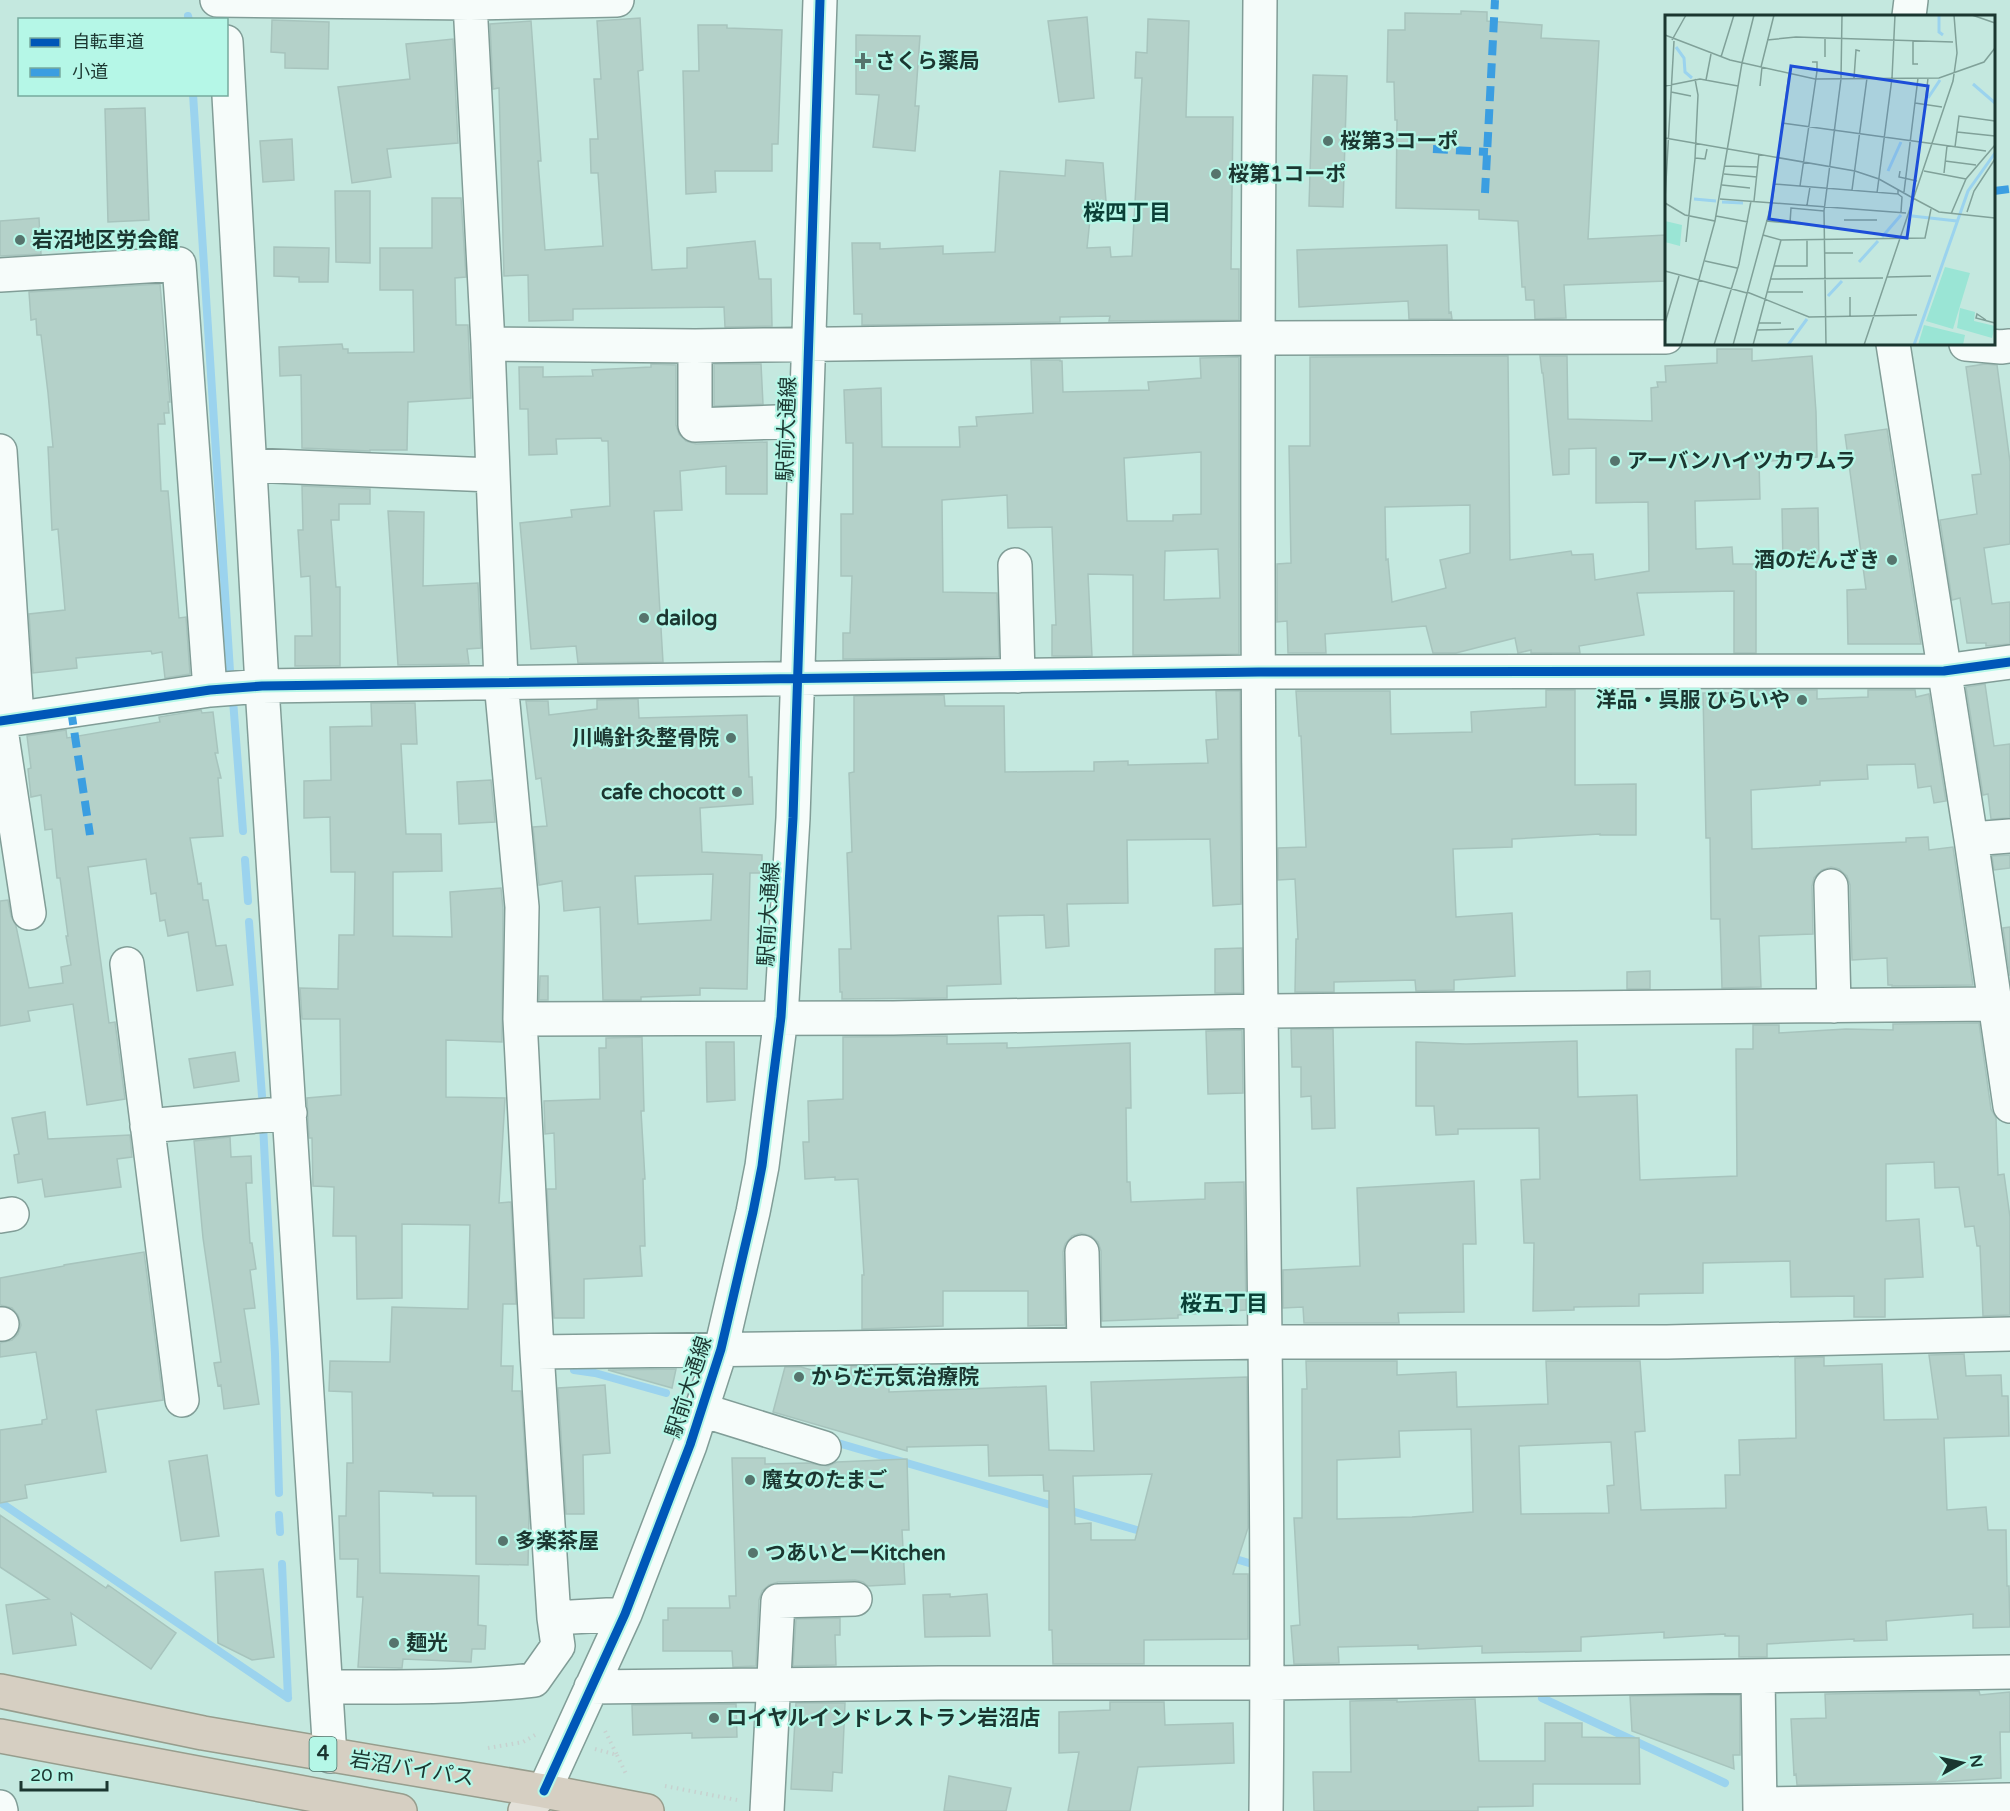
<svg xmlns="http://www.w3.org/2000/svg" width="2010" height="1811" font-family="'Varela Round','Noto Sans JP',sans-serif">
	<rect width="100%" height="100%" fill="#c4e8df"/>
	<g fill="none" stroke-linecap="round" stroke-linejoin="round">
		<path stroke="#9bd3ee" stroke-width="8" d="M188,16l1,4
			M193,94l37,577
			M233,700l10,131
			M245,860l3,41
			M249,922l13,174
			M263,1125l12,229 4,139
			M574,1370l21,3 71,20
			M831,1441l316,92
			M0,1502l288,196
			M279,1515l1,17
			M1229,1557l20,6
			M282,1564l6,134
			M1542,1698l183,85"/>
	</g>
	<path fill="#b4d1c9" stroke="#a7c4bd" stroke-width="1.5" fill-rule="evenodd" d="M1461,11l26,1v9l55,4 -1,13 58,3 -11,198 78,-4v46l-102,4 2,33 -31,1 -1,-19h-8l-1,-13h-3l-4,-66 -39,-2v-9l-83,-2 1,-88h-2l-1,-38h-7l1,-52h17v-17l56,1z
		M1087,17l7,81 -35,4 -11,-81z
		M640,18l3,52 -5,1 14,199 35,-2v-20l68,-7 4,38h12l1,47 -47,1 -1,-20 -151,2v11l-44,1 -1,-46 -24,1 -5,-188 -6,1 -3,-65 41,-3 10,140h-3l7,89 58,-4 -5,-73h-7l-1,-34h8l-4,-60h7l-4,-58z
		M1148,19l41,2 -3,96h47l-2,152h8v51l-130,1 1,-5 -50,1v5l-198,3v-11h-8l-2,-71h28v6l63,-3v8l52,-2 5,-81 65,5 1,-16 37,3 3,38 -14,-1 -5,48 23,-1 1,10 21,-1 10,-178h-7l1,-26 11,1z
		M272,20l57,2 -1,47 -43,-1v-15l-14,-1z
		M698,25h29v3l55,2 -4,114h-6v27h-57l1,21 -30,2 -3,-123h16z
		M856,35l64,1 -5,70h4l-4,45 -42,-4 6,-52 -23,-1z
		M453,39l5,104 -71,6 4,28 -39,6 -14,-96 72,-8 -4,-35z
		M1313,75l34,1 -4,131 -34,-1z
		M145,108l4,112 -41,2 -3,-113z
		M292,139l2,41 -31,2 -3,-41z
		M335,191h35v72l-34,-1z
		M432,198h29l5,79 -11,1 1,47h12l3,73 -63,4 -1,48h-37v1l-68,-3 -1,-73 -21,1 -1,-29 63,-3 1,5h5v4l66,-1 -1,-62h-33v-42h52z
		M39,218l2,36 -41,2v-35z
		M1447,245l2,68 2,-1 1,7h-43l-1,-18 -109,6 -2,-57z
		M274,247l55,1 -1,34h-29v-5l-25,-1z
		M160,284l10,118h-2l1,11h-5l1,11h-7l3,67h7l11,127 7,-1 4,57 -25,4 -3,-26 -10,2 -1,-3 -75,7 1,10 -44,5 -4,-59 36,-4 -7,-81 -6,1 -4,-83h5l-5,-54 -7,-58h-4l-1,-16 -5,1 -2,-28z
		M1717,349h35v12l60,-5 4,56 1,45 -58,5 1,37 -65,2 1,48 36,-2 1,17h23v89h-22v-62l-97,2 7,42 -65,11 1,7h-49v-3l-13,3 -3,-15 -59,15h-23l-7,-27 -101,8 1,19h-38l-1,-32 -10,1v-58l14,-1 -2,-117h21v-89l198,-1 2,204 61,-9 1,4 21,-1 2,26 54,-9 -1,-69 -52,1v-55l-27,1v25l-16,1 -10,-102h-1l-2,-17h27l1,63 84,2 -1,-33 7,-1 -1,-5h9l-1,-16 52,-3zM1470,505v48l-30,7 6,28 -54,14 -4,-43 -2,1 -1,-53z
		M1239,357v297l-106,1v-80l-45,-1 4,82h-40v-31h4l-4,-98 -44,1 -1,-33 -65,5 1,92 54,1 2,64 -156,2v-26h7l2,-57h-11v-62h12v-71h-7l-2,-53 37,-2 1,59h78l-1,-20 18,-1 -1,-9 57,-4 -2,-53h29v1h2l1,31 86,-2 -1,-8 53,-4 -1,-20zM1201,452v62l-28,1v6h-46l-3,-63zM1218,549l2,49 -56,2 1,-49z
		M651,364l25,1v60l3,9 7,7 10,3 71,-2v52h-41v-28l-46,5 2,39 -28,1 9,151 -85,1 -2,-17 -45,3 -11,-126 52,-6 -1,-7 39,-4 -2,-65h-6l-1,-3 -45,1 1,15 -28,1 -1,-46h-8l-1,-42h24v10l50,-1 -1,-6 59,-3z
		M714,364h47l2,40 -49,2z
		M1985,364l12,1 13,97v82l-26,4 8,56 18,-2v42l-24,2v-3h-19l-7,-45 -8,2 -12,-80 37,-6 -5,-39 9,-1 -15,-107z
		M1887,429l34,215h-73l-1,-54 19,-1 -21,-154z
		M302,486l68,3v15h-31v16h-8l5,67h4v79h-45v-30h17l-2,-60 -9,1 -3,-47h5z
		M1818,508l1,55 -36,1 -1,-55z
		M388,511l36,1 -1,74 55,-3 3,65 -14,1 2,15 -71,1z
		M1985,684l9,62 16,-2v74l-19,1 -3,-25 -5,1 -17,-108z
		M1546,690h29v95l61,-1v51h-36v-1l-88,5v8l-59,2 3,68 56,-4 3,63 -61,4v10l-38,1 -1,-11 -81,2v10h-39l1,-53h2l-3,-60 -17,1v-32l28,-1 -5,-111h-2l-3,-45h94l1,43 81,-2 -1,-20 75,-5z
		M1734,690h83v9l51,-2v-7h47l1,7 13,-3 17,107 -12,2 -3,-17 -13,2 -3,-24 -48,1 1,14 -48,2v4l-69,5 1,59 154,-7v-4l22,-1 1,13 24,-3 20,138 -81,1v-1h-4l-1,-27 -35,2 -2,-75 -3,-9 -8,-7 -8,-2 -9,3 -8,8 -2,8 1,48 -54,2 2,51 -39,1 -2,-69h-9l-1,-81h-4l-3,-145h31z
		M1216,691h24l1,213 -28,2 -3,-67 -83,1 1,63 -61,1 2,42 -23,2 -2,-33 -46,1 3,68 -54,2v12l-105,1v-7h-2l-1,-43h12l-4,-96 5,-1 -3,-79 5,-1v-76l90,-1 1,11h59l1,66 89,-1v-9l34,-1v4l80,-2 -2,-23 12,-1z
		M638,699l1,19 108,-3 2,62h3l1,27 -53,4 2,44 60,3v18h-12l-3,116 -47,-1v7l-59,2v3h-38l-3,-93 -36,4 -2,-30 -23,4 -6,-58 14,-1 -6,-48 -5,1 -10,-78h22l1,14 48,-6v-9zM713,874l-2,46 -73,4 -3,-48z
		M371,703h44l2,41h-16l5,90h35l1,37 -49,1v64l59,1 -2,-45 51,-4 2,20 -1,134 -56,-2v57l59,1 -6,105 12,-1 5,102h-13l-2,62h12l-1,25h9l8,124 -1,50 -52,-1v-68h-43v-3l-54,-2 1,82 99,3 -1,49 8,1 -1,23h-13l-1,13 -68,-3 -1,9 -44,-1 5,-70h-6l1,-38h-18l-1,-43h7l1,-53h6l-1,-71 -23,-1 1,-30 60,1 2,-55 76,2 2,-84 -68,-1v74l-45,1 -1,-63h-23l1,-49 -21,-1 -1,-48h-3l-2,-40 34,-3 -1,-76h-38l-2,-31 38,1 1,-54h15l1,-63h-24l-1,-55 -26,1v-37l27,-1 -1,-53 42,-1z
		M201,710l1,3 11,-1 5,41h-3l6,25h-3l5,58 -33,2 8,46 3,-1 2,17h5l8,46 10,-1 7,40 -36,6 -9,-59 -20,4 -3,-16 -5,1 -4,-28 -5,1 -5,-35 -58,8 21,156 6,-1 10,77 -38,6 -14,-101 -45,7 2,10 -30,5v-125l8,-1 3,16 5,10 13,62 34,-5 -2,-16 10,-2 -5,-29h2l-8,-58h-3l-5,-49 -7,1 -4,-35 -10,2 -3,-28 3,-1 -4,-32 39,-6 1,8 93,-16 -1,-5z
		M491,780l4,42 -36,2 -2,-42z
		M2010,855v13l-16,2 -2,-14z
		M2010,927v49l-7,-48z
		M1242,948v45h-27v-44z
		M1650,971v18h-23v-17z
		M540,976h8v24h-9z
		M1979,1023l12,86 5,9 2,57 6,-1 6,43v98l-27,1 -3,-70h-3l-3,-20 -9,1 -6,-40 -24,1 -1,-26 -48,2v57l33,-2 4,58 -38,2v38h-31v-21l-63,1 -1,-36 -87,2v30l-64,1v12l-65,1v3l-41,1 1,-68h-10l-3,-63 19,-1 -1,-51 -81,1v5l-22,1 -2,-29h-18v-64l50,2 111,-3 1,56 59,-2 3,85 97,-4 -1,-127h17v-24h26v8l67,-4 47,1v-6z
		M1291,1029h42l2,99 -23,1 -1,-33 -10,1v-30h-9z
		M1242,1030l1,63 -35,1 -2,-63z
		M947,1036v8l60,-1v5l123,-5 1,65h-5l1,74h3l1,20 74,-3v-16l39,-1 2,128 -68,5v3l-76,3 -1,-70 -3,-9 -7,-6 -10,-3 -9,3 -7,8 -2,8 2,73 -37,1v-35h-85v35l-81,3v-54h2l-6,-96 -23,1v-3l-30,2 -2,-37h6l-1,-41 35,-2v-62z
		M642,1037l2,74h-3l4,68h-2l2,67h-5l2,30 -58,3v39h-30l-7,-129h9l-2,-56 -9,1 -1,-33 56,-2 -1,-51h7v-10z
		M706,1042h28l1,58 -28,2z
		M235,1052l4,29 -45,7 -5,-29z
		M45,1112l3,27 82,-4 2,22 -15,2 4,28 -76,10 -3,-18 -24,4 -4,-28 5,-1 -7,-36z
		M230,1137l1,20 20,-1 1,27h-6l4,60h2l4,26 -6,1 5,38 -11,1 15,95 -35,5 -3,-24 -3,1 -4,-23 7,-1 -18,-124 -9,-97z
		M1474,1181l2,63h-13l1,68 -66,1 1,10h-95l-1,-16 -20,1v-38l77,-4 -3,-78z
		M144,1252l19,148 -67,10 10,62 -81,13 2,13 -27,5v-73l42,-6v-4l5,-1 -11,-67 -36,5v-14l12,-3 6,-6 3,-9 -3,-10 -6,-7 -12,-3v-27l64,-12v-1z
		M1964,1354l2,22 35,-1 1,21h6l1,40 -65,2 3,72 39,-3 2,23h18l1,56h2l1,41 -37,1v-14l-87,7 1,19 -33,1v-2l-87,5v13h-28v-21h-14v-2l-61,4v-6l-83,5v14l-99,2v-7l-64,3v-4l-80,2 1,16 -45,1 -3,-38 9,-1 -6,-107h8v-129h5l-1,-28h91v14l59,-3 1,35 91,-3 -2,-43h94l5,70 -10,1 6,78 85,-2 -1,-33h15l-1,-35 57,-2 -1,-80 29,-1v9l58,-2 2,56 54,-1 -9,-64zM1471,1429l2,83 -61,5 -75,2v-59l63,-3 -1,-26zM1611,1442l3,43 -7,1 2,27 -88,1 -2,-68z
		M851,1366h38v26l157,-6 3,64 45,1 -3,-69 156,-5 1,151 -15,46h15v65l-104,1v24h-91l-1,-34h-3v-139h-5l-1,-16 -54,1 -1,-31 -81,2v4l-134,-39 12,-45h16l50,14zM1152,1474l-17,66h-44v-17l-16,1 -2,-48z
		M676,1369l-4,19 -64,-18z
		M605,1385l5,68 -27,2 1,59h-18l-8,-126z
		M207,1455l12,81 -38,5 -12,-80z
		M732,1458h33v6l43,-1 20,3 9,-4 70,-3 2,71h-7l3,54 -37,2 -5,-4 -8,-2 -77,2 -9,3 -7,6 -3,9 -3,66 -23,1 -1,-16h-69v-31h5v-12h62l-1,-12h7z
		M0,1515l106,73 2,-3 68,48 -25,36 -80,-56 5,32 -63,9 -7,-49 43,-6 -49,-32z
		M263,1569l11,88 -22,3 -34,-17 -3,-71z
		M950,1594v3l37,-3 3,42 -65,1 -2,-42z
		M840,1618v17h-5l1,30 -43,1 3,-47z
		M1979,1691l1,4 30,-3v40h-10l1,46 -60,4 -144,3 -1,-11 -2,1 -3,-56 35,-1 -1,-24z
		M1740,1695v60h-7l1,14 -102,-38 -2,-35z
		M1475,1699l4,62h66v-38h37v14l57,1 1,46h-107v22l-55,1v4h-164l-1,-39h38l-1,-71 47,-1v2z
		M1110,1702h54l1,23 68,-2 1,40 -96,4 -8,44h-62l11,-59 -20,1v-41l51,-2z
		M796,1703h49l-3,70 -9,-1 -1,19 -41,-2z
		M736,1704l1,33 -45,1v-5l-59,2 -1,-30z
		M949,1776l62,12 -5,23h-62z"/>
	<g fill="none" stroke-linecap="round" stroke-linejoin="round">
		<g stroke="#819d97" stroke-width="36">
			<path id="minor" d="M217,0l253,3 147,-3
				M1260,0c-3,337 -3,673 1,1010 3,267 8,534 5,801
				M470,3l18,341 13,338 21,225 -2,112 17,333 17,266 71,-4
				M1909,16l2,-16
				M226,42l37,661 67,1053
				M0,275l179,-11 31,426
				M488,344l207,2 562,-8 409,-1
				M1893,344l78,495 39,267
				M1966,344l35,3 9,-1
				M695,346v79l110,-4
				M0,451l17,267
				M250,465l242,10
				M1015,565l3,111
				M0,721l210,-31 52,-4 997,-14 685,-1 66,-9
				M0,723l29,190
				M1971,839l39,-3
				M1831,886l3,120
				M127,964l55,436
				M520,1019l373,-1 368,-7 734,-7
				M147,1126l143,-13
				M0,1216l12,-2
				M1082,1252l2,92
				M0,1324h2
				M537,1352l729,-10h401l343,-8
				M702,1410l122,38
				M1758,1676l2,135
				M326,1687c70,0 138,1 208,-7l24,-34 -4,-28
				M591,1687l349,-4h327l743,-11
				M544,1791l81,-177 65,-169 31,-96 32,-137 9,-46 19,-149 12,-199 27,-818
				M1760,1804l250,-4
				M0,1807l1,4
				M767,1811l11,-210 77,-2"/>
		</g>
		<g stroke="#979d8d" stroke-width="36">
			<path id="major" d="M525,1811l19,-20"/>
		</g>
		<g stroke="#979d8d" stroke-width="36">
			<path id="highway" d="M0,1691l203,42 341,58 103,20
				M0,1736l400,75"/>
		</g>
		<path stroke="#c7d1cf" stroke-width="4" stroke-dasharray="1.5 4.5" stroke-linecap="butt" d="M488,1748l35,-6 12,-7
			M595,1749l22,6 -12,-24
			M617,1755l10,21
			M665,1786l72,14"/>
		<use href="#minor" stroke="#f6fcfa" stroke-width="33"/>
		<use href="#major" stroke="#e3e1d9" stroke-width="33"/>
		<use href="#highway" stroke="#d6cfc2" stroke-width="33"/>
		<path stroke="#3b9ee1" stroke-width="8" stroke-dasharray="15 8" stroke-linecap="butt" d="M1433,149l55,3
			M1994,191l16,-2
			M1485,193l10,-193
			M71,710l19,125"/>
		<g stroke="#b5f7e7" stroke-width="13">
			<path id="cycleway" d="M0,721l210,-31 52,-4 997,-14 685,-1 66,-9
				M544,1791l81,-177 65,-169 31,-96 32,-137 9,-46 19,-149 12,-199 27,-818"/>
		</g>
		<use href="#cycleway" stroke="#0057b8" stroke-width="9"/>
	</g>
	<g fill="#56746d" stroke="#b5f7e7" stroke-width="2">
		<path d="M860 52h6v6h6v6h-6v6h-6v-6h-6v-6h6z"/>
		<circle cx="1328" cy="141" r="6"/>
		<circle cx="1216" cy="174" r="6"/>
		<circle cx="20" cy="240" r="6"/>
		<circle cx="1615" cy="461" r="6"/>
		<circle cx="1892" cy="560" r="6"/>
		<circle cx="644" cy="618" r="6"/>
		<circle cx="1802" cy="700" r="6"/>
		<circle cx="731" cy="738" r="6"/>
		<circle cx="737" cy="792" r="6"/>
		<circle cx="799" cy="1377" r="6"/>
		<circle cx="750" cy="1480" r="6"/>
		<circle cx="503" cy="1541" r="6"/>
		<circle cx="753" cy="1553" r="6"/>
		<circle cx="394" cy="1643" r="6"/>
		<circle cx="714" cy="1718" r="6"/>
	</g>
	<g text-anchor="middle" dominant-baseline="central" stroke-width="4.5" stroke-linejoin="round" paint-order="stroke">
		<rect fill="#b5f7e7" stroke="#497067" stroke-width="1.5" x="309.5" y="1737" width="27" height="34" rx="4.5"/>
		<g font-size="20" font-weight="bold" fill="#1b3630">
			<text x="323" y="1754">4</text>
		</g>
		<g font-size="21" font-weight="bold" fill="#1b3630" stroke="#b5f7e7" text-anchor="start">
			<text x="875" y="61">さくら薬局</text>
			<text x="1340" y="141">桜第3コーポ</text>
			<text x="1228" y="174">桜第1コーポ</text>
			<text x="32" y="240">岩沼地区労会館</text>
			<text x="1627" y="461">アーバンハイツカワムラ</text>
			<text x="1880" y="560" text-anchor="end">酒のだんざき</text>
			<text x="656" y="618">dailog</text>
			<text x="1790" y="700" text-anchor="end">洋品・呉服 ひらいや</text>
			<text x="719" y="738" text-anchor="end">川嶋針灸整骨院</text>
			<text x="725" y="792" text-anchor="end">cafe chocott</text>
			<text x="811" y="1377">からだ元気治療院</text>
			<text x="762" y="1480">魔女のたまご</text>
			<text x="515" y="1541">多楽茶屋</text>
			<text x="765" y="1553">つあいとーKitchen</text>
			<text x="406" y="1643">麺光</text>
			<text x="726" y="1718">ロイヤルインドレストラン岩沼店</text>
		</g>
		<g font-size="21" fill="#1b3630" stroke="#b5f7e7">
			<text transform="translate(787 429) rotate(-88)">駅前大通線</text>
			<text transform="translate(769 914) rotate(-87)">駅前大通線</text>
			<text transform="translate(689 1387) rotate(-72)">駅前大通線</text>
			<text transform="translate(412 1769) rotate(9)">岩沼バイパス</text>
		</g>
		<g font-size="22" font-weight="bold" fill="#0b3f36" stroke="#b5f7e7">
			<text x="1127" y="213">桜四丁目</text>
			<text x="1224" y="1304">桜五丁目</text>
		</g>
	</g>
	<g transform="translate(1665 15)">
		<rect width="330" height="330" fill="#c4e8df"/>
		<path d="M0,206l17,4 -2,21 -15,-4zM280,252l25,6 -17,56 -27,-8zM295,293l15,4 -1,9 21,5 -3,12 -35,-10zM259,310l41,10 -2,10h-45z" fill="#9ae5d5"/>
		<path fill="none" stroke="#9bd3ee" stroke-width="3" d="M274,0v17l4,3M11,32l8,11 1,14 7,6M308,69l22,19M263,83l12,-18M223,156l13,-29M29,184l22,2M57,187l21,1M247,201l45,5M217,222l19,-22M194,247l19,-21M163,281l14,-15M123,330l19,-26M249,330l54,-154 27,-38"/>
		<path fill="none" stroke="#80a199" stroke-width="1.5" d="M307,0l23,8M0,20l65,25 85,19 124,-1 45,-16 11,-14M7,25l14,-25M102,25l29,-3 157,5M248,26v23h5M56,42l13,-42M160,42v-19M96,52l13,-52M189,63l2,-28 4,1M41,65l5,-26M0,71l35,-7 38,7M95,71l2,-19M6,77l20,4M250,88l27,4M260,90l3,-27M117,108l204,28M292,117l38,4M0,123l190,33 24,8 32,18M290,132l4,-31 36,5M30,143l10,1 2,-10M280,146l31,4M60,151l33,1M235,156l-1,6 18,4M259,156l42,8M279,158l3,-27M59,159l33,3M109,169l124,10v-5M57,170l28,3M135,171l17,-115v-9h-5M187,175l15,-112M239,177l14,-114M212,178l15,-115 3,-63M233,179l4,3 -1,15M246,182l28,15 56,6M0,184l9,-158M55,184l186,14M89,186l5,-47M0,188l20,12 30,6 27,-158 12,-48M142,190l3,-18M302,197l7,-21 21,-32M286,199l15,-35 29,-34M51,201l32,6M179,205h33M101,206l58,5M125,208l1,-15 33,3M98,220l18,5 144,-2 6,-29M21,227l9,-83 3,-64 -3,-16M159,238h29M40,246l32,7M109,251h33v-26M0,256l82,22M222,262l44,-1M105,264l113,-1M82,277l62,25 108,-2M102,277h36M185,282v19M321,305l-9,-6 -1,4 19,5M0,308l14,-47M94,308h22M92,315l37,-1M16,330l34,-124M49,330l25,-81 12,-63M68,330l39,-143 17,-128M88,330l28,-105M161,330l-2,-134 17,-132 1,-64M199,330l89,-264 4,-28 -3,-38"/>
		<path fill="#1d4ed8" fill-opacity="0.15" stroke="#1d4ed8" stroke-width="3" d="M126,51l137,20 -21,152 -138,-19z"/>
		<rect width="330" height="330" fill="none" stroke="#1b3630" stroke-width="3"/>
	</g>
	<rect x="18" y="18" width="210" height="78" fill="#b5f7e7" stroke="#77aa9e" stroke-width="1.5"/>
	<rect x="30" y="38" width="30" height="9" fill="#0057b8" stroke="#77aa9e" stroke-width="1.5"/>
	<text x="72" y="48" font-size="18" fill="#1b3630">自転車道</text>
	<rect x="30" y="68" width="30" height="9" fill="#3b9ee1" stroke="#77aa9e" stroke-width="1.5"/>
	<text x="72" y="78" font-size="18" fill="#1b3630">小道</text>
	<g transform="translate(1962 1763) rotate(82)" stroke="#b5f7e7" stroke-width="4.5" paint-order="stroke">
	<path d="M0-4.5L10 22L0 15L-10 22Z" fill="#1b3630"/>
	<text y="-9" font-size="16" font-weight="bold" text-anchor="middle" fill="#1b3630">N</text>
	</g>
	<path d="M21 1781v9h86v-9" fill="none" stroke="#1b3630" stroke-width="3"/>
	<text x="30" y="1781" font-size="18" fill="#1b3630" stroke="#b5f7e7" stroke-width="4.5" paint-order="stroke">20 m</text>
</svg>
